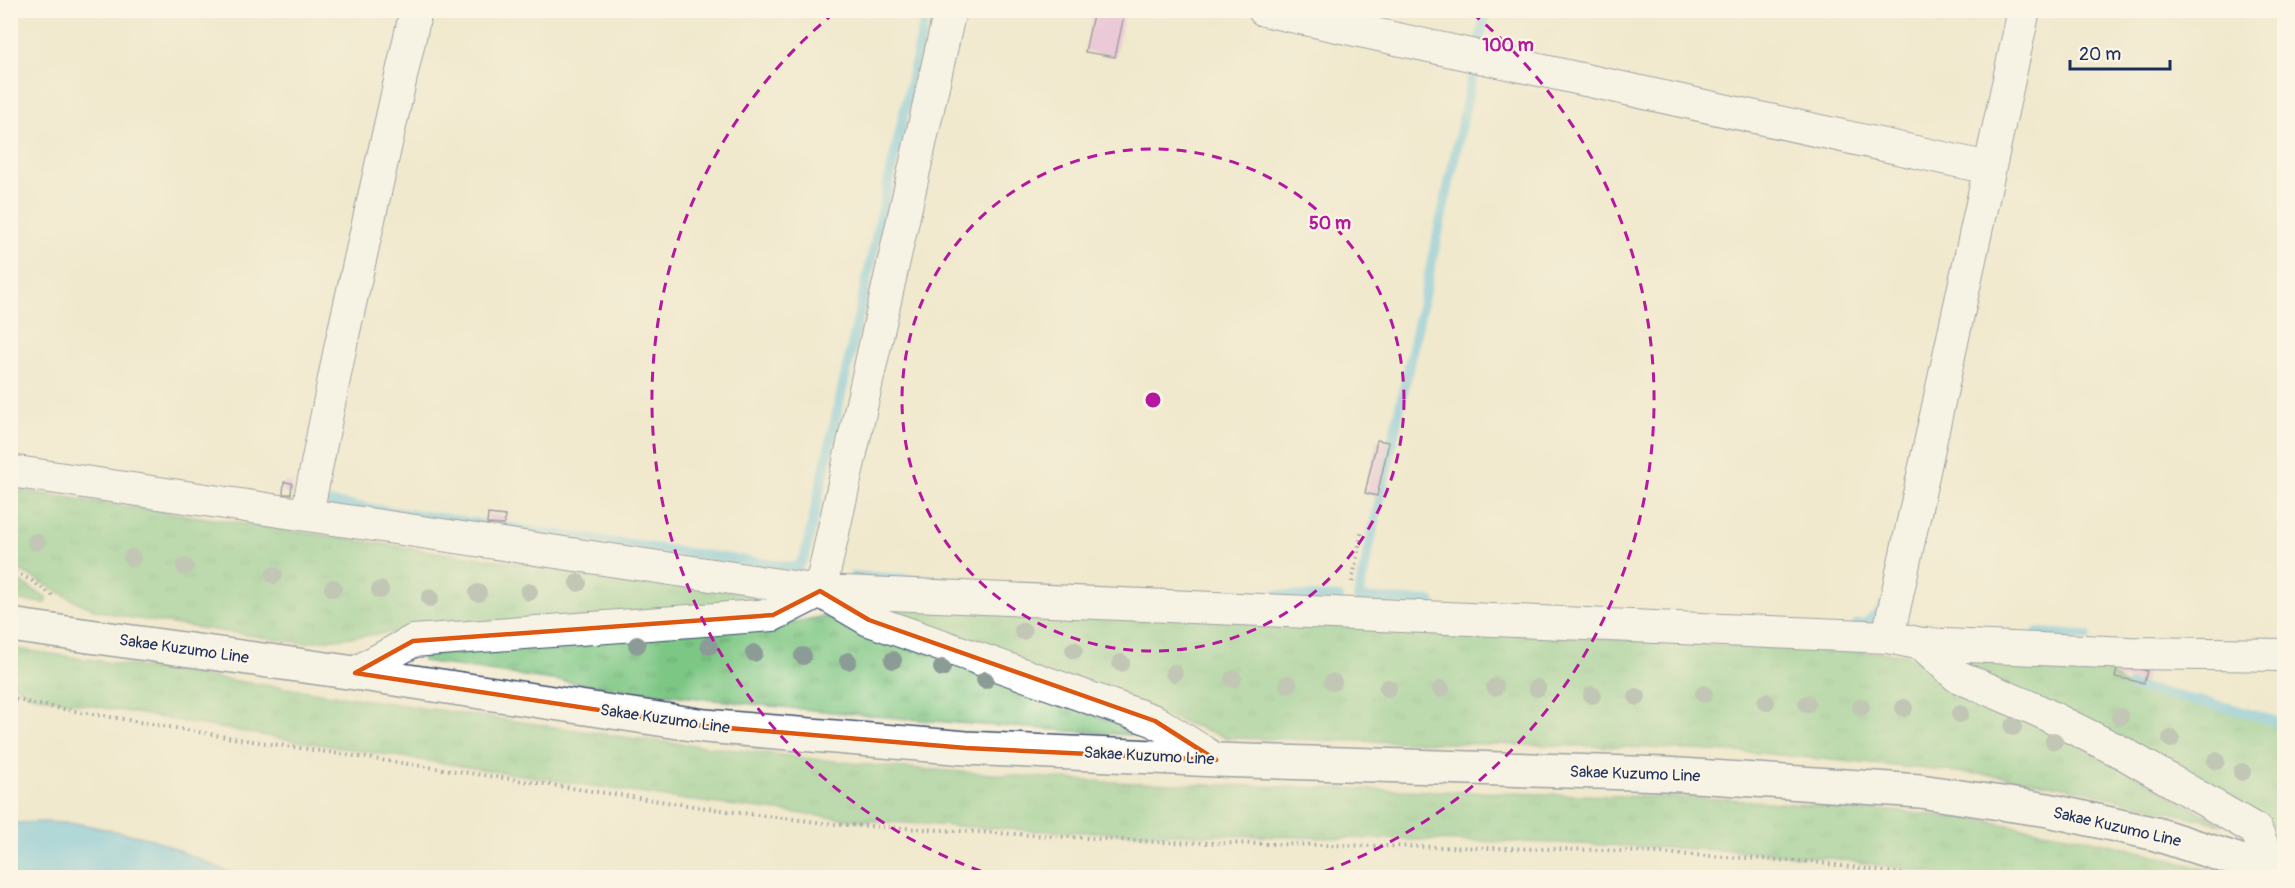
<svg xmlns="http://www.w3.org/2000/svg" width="2295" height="888" font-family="Pangolin,sans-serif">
	<defs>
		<pattern id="grass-tufts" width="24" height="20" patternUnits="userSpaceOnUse" patternTransform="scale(1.5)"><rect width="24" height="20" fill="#7dc785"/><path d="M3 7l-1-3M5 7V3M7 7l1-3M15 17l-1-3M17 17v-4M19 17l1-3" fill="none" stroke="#66a270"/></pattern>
	</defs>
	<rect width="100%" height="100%" fill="#fcf5e5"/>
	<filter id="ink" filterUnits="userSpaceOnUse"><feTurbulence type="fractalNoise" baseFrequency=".0167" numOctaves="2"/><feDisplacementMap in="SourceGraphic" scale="12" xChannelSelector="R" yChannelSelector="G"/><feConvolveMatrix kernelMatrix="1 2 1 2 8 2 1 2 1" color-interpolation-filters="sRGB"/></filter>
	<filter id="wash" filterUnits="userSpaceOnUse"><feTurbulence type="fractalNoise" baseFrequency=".008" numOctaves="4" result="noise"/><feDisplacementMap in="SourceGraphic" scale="24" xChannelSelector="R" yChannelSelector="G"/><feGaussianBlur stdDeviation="1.35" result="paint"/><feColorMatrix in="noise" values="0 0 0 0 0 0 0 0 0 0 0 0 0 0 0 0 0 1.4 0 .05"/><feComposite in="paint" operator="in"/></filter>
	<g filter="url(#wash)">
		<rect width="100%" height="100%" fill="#f0e9cd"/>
		<path fill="url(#grass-tufts)" stroke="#4c7b72" stroke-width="1.5" d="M10,489l419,62 344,46 1,5 -352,27 -121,14 -169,-25 -36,-8 -23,-10 -62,-35z
			M11,577l35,20v6l-35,-3z
			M865,601l1041,53 41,26 71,28 205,117 -142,-35 -72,-13 -250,-24 -135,-6 -396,-9 -244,-87z
			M820,617l17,1 312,118c-243,-14 -485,-37 -726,-75l-2,-7 363,-30z
			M10,648l620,90 248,28 228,16 621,17 176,13 70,7 110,19 67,16 82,23 -267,1 -127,-19 -97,-8 -185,-8 -517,-12 -184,-11 -170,-20 -394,-60 -261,-45 -19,-13z
			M1955,656l138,5 37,27 104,24 50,15v105l-78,-43 -194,-98z"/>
		<path fill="#65c1e3" stroke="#4078a0" stroke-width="1.5" d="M46,822l35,2 72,15 87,38h-229v-54z"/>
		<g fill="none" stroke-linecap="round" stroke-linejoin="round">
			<path stroke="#65c1e3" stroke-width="10" d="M1479,43l7,-33
				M331,503l466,65 8,-13 122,-545
				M854,576l111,6
				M1274,595l65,3
				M1431,602l-73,-4 116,-529
				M1857,624h7l17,-13 2,-7
				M2037,633l50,3
				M2131,686l102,23 51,15"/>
		</g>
		<g id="blocks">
			<path fill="#e4a3df" d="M1094,10l31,1 -10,46 -30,-5z
				M1377,440l12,2 -12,54 -12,-3z
				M284,482l8,1 -1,11h-8z
				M488,514l17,2 -1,9 -17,-1z
				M2118,664l29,7 -3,12 -29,-6z"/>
		</g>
	</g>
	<g filter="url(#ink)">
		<use href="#blocks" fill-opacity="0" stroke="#3b4b6f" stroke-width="1.5"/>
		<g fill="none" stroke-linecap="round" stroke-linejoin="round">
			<g stroke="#3b4b6f" stroke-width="34">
				<path id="minor" d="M1264,10l725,158
					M10,471l810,120 1068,46 34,7 208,9 154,2
					M307,514l34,-170 75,-334
					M820,591l130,-581
					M823,593l46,27 286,101 61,39
					M1888,637l136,-627
					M1922,644l35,32 80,34 86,43 133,77 17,41
					M355,673l58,-32 360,-26 47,-24"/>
			</g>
			<g stroke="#3b4b6f" stroke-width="36">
				<path id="secondary" d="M10,625l345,48 350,53 261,22 250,12 449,14 255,17 128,19 108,24 128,41"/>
			</g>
			<path stroke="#3b4b6f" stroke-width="4" stroke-dasharray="1.5 4.5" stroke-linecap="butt" d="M10,570l21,10 22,16
				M1352,582l10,-52
				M10,698l24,6 211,36 489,72 99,12 325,18 446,8 210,12 117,16"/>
			<use href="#minor" stroke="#fff" stroke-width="32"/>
			<use href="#secondary" stroke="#fff" stroke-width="33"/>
		</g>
		<g fill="#8b9c97">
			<circle cx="36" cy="542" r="9"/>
			<circle cx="132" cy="558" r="9"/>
			<circle cx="185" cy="567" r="9"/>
			<circle cx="274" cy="575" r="9"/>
			<circle cx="578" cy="583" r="9"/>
			<circle cx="333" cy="588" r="9"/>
			<circle cx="380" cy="590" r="9"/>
			<circle cx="529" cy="592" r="9"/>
			<circle cx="478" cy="593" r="9"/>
			<circle cx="430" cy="598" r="9"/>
			<circle cx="1023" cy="631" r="9"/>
			<circle cx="637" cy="645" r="9"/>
			<circle cx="709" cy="646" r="9"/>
			<circle cx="1074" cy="650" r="9"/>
			<circle cx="754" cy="653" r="9"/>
			<circle cx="803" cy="656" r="9"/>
			<circle cx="893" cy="660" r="9"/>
			<circle cx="848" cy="661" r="9"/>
			<circle cx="1121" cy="663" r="9"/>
			<circle cx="942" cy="668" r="9"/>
			<circle cx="1174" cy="673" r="9"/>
			<circle cx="1233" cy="679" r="9"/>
			<circle cx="985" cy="680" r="9"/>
			<circle cx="1333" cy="682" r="9"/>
			<circle cx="1288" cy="684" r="9"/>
			<circle cx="1495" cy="687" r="9"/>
			<circle cx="1388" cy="688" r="9"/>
			<circle cx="1537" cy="688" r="9"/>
			<circle cx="1441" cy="689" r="9"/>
			<circle cx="1704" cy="694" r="9"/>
			<circle cx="1592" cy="695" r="9"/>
			<circle cx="1637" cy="697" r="9"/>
			<circle cx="1766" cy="702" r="9"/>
			<circle cx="1807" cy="704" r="9"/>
			<circle cx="1861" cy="707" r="9"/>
			<circle cx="1904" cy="708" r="9"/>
			<circle cx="1960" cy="714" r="9"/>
			<circle cx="2120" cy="717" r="9"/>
			<circle cx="2013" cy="727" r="9"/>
			<circle cx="2171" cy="739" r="9"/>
			<circle cx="2054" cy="741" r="9"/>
			<circle cx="2216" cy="761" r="9"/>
			<circle cx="2242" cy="772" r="9"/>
		</g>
	</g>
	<path d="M0 0H2295V888H0ZM820,591l49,29 286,101 61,39 -250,-12 -261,-22 -350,-53 58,-32 360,-26z" fill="#f0e9cd" fill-opacity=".55" fill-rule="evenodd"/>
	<path fill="none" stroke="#de5710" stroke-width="4.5" stroke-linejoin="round" d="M820,591l49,29 286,101 61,39 -250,-12 -261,-22 -350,-53 58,-32 360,-26z"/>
	<g fill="none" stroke="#b5179e" stroke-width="3" stroke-dasharray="10 8">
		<circle cx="1153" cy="400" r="251"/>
		<path d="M998 877A502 502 0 0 1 834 13M1472 13A502 502 0 0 1 1308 877"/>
	</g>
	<g text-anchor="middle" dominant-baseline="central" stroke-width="4.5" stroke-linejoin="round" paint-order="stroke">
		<g font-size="16" fill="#1b2f5e" stroke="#fcf5e5">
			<text transform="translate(184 649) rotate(8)">Sakae Kuzumo Line</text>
			<text transform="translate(665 719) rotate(8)">Sakae Kuzumo Line</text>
			<text transform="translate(1149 756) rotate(3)">Sakae Kuzumo Line</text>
			<text transform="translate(1635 774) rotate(2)">Sakae Kuzumo Line</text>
			<text transform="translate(2117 827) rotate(13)">Sakae Kuzumo Line</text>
		</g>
	</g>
	<circle cx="1153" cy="400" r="9" fill="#b5179e" stroke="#fcf5e5" stroke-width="3"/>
	<g font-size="18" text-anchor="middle" font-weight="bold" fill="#b5179e" stroke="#fcf5e5" stroke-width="4.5" stroke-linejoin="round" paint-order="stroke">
		<text x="1508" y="51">100 m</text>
		<text x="1330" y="229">50 m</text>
	</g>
	<rect width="2295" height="888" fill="none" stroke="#fcf5e5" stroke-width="36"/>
	<path d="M2070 60v9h100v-9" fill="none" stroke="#1b2f5e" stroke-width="3"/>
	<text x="2079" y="60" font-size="18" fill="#1b2f5e" stroke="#fcf5e5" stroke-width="4.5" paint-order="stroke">20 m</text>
</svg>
